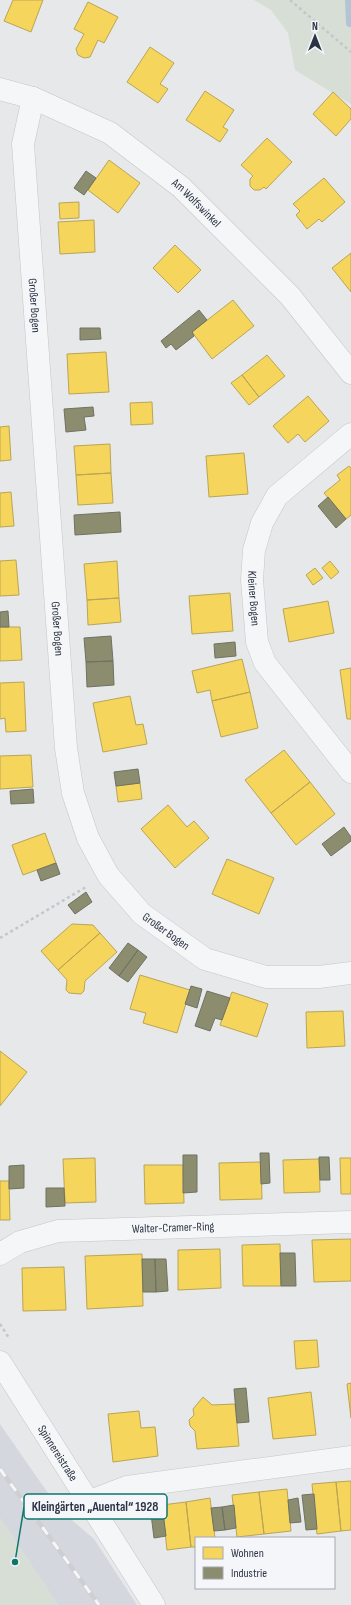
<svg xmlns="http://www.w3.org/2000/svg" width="351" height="1605" font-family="'Sofia Sans Condensed',sans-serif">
	<rect width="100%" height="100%" fill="#e6e8ea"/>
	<path fill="#d4d7dd" d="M0,1424l59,85 35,30 43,66h-79l-58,-87z"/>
	<path fill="#d6ded6" d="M254,0h97v104l-56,-34 -7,-37 -17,-23z
		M0,1518l58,87h-58z"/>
	<path fill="#f6d55c" stroke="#b9a555" d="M13,0h30l-12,32 -27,-11z
		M88,2l30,15 -14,26 -6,-3 -8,17 -6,1 -6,-3 -2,-6 8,-15 -10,-5z
		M150,47l24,16 -14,21 8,5 -10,14 -31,-21z
		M205,91l29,19 -11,17 5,3 -8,12 -34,-22z
		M333,92l18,17v10l-15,17 -23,-22z
		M267,138l25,24 -26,27 -2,-2 -4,3h-6l-4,-4v-7l3,-3 -12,-11z
		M109,160l31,23 -22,30 -30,-23z
		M324,178l21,24 -23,20 -3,-3 -12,10 -11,-14 4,-4 -7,-7z
		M79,202v16l-19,1 -1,-16z
		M94,220l1,32 -35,2 -2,-32z
		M175,245l26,25 -23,23 -25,-25z
		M351,253v39l-19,-24z
		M233,300l21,26 -42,33 -20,-27z
		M106,352l3,40 -40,2 -2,-40z
		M267,355l18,21 -26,21 -17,-22z
		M242,375l17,22 -10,8 -18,-22z
		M308,396l21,25 -24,21 -7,-8 -10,9 -15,-17z
		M152,402l1,22 -22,1 -1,-22z
		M9,426l2,34 -11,1v-34z
		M110,444l1,29 -35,2 -2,-29z
		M244,453l4,41 -39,3 -3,-41z
		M349,466l2,2v47l-5,4 -22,-26 16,-13 -3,-5z
		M111,473l2,30 -35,2 -2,-30z
		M11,492l3,34 -14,1v-34z
		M16,560l3,35 -19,1v-35z
		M117,561l2,37 -32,2 -3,-36z
		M330,561l9,11 -8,7 -9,-11z
		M315,568l8,10 -10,7 -7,-10z
		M230,593l3,38 -41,3 -3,-38z
		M119,598l2,24 -33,3 -1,-25z
		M328,601l6,32 -45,9 -6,-33z
		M0,627h20l2,33 -22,1z
		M242,659l8,33 -38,9 -2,-11 -13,3 -5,-22z
		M351,668v51h-4l-7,-49z
		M24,682l2,49 -20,1 -1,-14 -5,1v-36z
		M250,692l8,36 -37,9 -9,-36z
		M130,696l6,29 7,-1 4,20 -44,8 -10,-49z
		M284,750l26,32 -39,31 -26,-33z
		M31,755l2,32 -33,2v-33z
		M310,782l25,32 -39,31 -25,-32z
		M140,783l2,16 -24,3 -2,-16z
		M168,805l19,22 7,-6 15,17 -34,30 -34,-39z
		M45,833l11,30 -33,12 -11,-30z
		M227,859l47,19 -15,36 -47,-20z
		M72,924l21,1 7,8 -42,37 -17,-19z
		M100,933l17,19 -32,29 -1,10 -3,3 -12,-1 -3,-3 1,-10 -9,-10z
		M140,975l50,15 -13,43 -34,-10 3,-10 -16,-4z
		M232,992l36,12 -11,33 -37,-12z
		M343,1011l2,35 -38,2 -1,-36z
		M0,1051l27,21 -27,34z
		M95,1158l1,44 -31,1 -2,-44z
		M340,1158h11v36h-10z
		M319,1159l1,33 -36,1 -1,-33z
		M261,1162l1,37 -42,1 -1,-37z
		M144,1165h39l1,38 -39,1z
		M0,1181h9l1,39h-10z
		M351,1239v42l-37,1 -2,-42z
		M280,1244l1,42h-38l-1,-41z
		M220,1249l1,39 -43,2v-40z
		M142,1254l1,52 -56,3 -2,-53z
		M64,1267l2,43 -43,1 -1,-43z
		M317,1340l2,27 -23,2 -2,-28z
		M351,1383v35l-4,-34z
		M311,1392l5,43 -43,4 -5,-41z
		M203,1397l9,8 23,-1 4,42 -42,3 -2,-18 -5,-5 -1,-6 5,-5 -1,-6z
		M139,1411l2,17 14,-1 3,29 -45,6 -5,-48z
		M351,1481v49l-10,1 -5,-49z
		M336,1482l5,49 -24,3 -5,-50z
		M287,1489l4,42 -27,3 -5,-42z
		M259,1492l5,42 -27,3 -5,-42z
		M210,1498l5,40h-19v9h-5l-5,-45z
		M186,1502l5,45 -24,3 -5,-45z"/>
	<path fill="#8c8c6e" stroke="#6f7262" d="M86,171l10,7 -12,17 -10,-7z
		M199,310l8,10 -15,12 2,4 -18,14 -5,-6 -5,4 -5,-7z
		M80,328h20l1,11 -21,1z
		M93,407l1,9 -10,1 2,13 -20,2 -2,-23z
		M328,497l18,22 -10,9 -18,-22z
		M120,512l1,20 -46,3 -1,-20z
		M8,611l1,16h-9v-15z
		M111,636l2,25 -27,1 -2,-24z
		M235,642l1,14 -21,2 -1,-14z
		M113,661l1,24 -27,2 -1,-25z
		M138,769l2,14 -24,3 -2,-14z
		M33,789l1,14 -23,1 -1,-13z
		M344,827l7,10v4l-20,15 -9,-12z
		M56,863l4,11 -19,7 -4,-11z
		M86,892l6,10 -17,12 -7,-9z
		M128,943l10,7 -19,26 -10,-8z
		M138,950l9,7 -19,25 -9,-6z
		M191,986l11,3 -5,19 -12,-4z
		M207,991l23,7 -8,22 -7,-2 -5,13 -15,-5z
		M260,1153h9l1,30 -9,1z
		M183,1155h14v37l-14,1z
		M319,1157h10l1,23h-10z
		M24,1165v23l-15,1v-23z
		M46,1188h18l1,18 -19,1z
		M280,1253h15l1,33h-15z
		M142,1259h13l1,33h-13z
		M155,1259h11l2,32 -12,1z
		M246,1388l3,34 -12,1 -3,-34z
		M314,1494l3,35 -11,1 -4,-35z
		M298,1498l3,24 -11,1 -2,-23z
		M234,1505l2,23 -11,2 -3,-23z
		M222,1507l3,23 -11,1 -3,-23z
		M163,1512l3,24 -12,2 -3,-24z"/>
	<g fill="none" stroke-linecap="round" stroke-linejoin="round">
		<path stroke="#b4c4d5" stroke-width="8" d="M349,0l1,23h1"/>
		<g stroke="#c4c6c8" stroke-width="23">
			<g id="minor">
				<path id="s1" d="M0,89l33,9 77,35 71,54 109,109 61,77"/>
				<path id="s2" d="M33,98l-10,46 43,604 7,45 15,45 20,37 34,39 63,45 61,18h53l32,-4"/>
				<path id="s3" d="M351,434l-74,62 -15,27 -8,27 -2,30 5,62 8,21 86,109"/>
				<path id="s4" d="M0,1254l20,-12 38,-11 293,-9"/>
				<path id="s5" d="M0,1362l154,243"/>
				<path d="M88,1502l39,-15 224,-30"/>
			</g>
		</g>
		<path stroke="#c5c6ca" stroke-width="2.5" stroke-dasharray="3 3" stroke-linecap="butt" d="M290,0l61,52
			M0,938l86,-51
			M0,1324l9,14"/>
		<use href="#minor" stroke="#f5f6f7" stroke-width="22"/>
		<g stroke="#cecfd2" stroke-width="4.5">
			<path id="rail" d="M0,1469l99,136"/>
		</g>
		<use href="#rail" stroke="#f4f6f9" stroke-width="3" stroke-dasharray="9" stroke-linecap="butt"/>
	</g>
	<g text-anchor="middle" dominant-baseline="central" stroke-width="4" stroke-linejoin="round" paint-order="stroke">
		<g font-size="12" fill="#2b3445" stroke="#f4f6f9">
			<text stroke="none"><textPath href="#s1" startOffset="230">Am Wolfswinkel</textPath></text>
			<text stroke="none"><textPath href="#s2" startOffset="209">Großer Bogen</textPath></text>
			<text stroke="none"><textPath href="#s3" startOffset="204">Kleiner Bogen</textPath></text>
			<text stroke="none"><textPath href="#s2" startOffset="533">Großer Bogen</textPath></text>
			<text stroke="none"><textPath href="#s2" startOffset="869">Großer Bogen</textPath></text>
			<text stroke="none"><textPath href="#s4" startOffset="178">Walter-Cramer-Ring</textPath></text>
			<text stroke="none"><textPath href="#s5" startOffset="108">Spinnereistraße</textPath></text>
		</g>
	</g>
	<path fill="none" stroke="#0f766e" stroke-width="1.5" d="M15 1562L24 1507"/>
	<circle fill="#0f766e" stroke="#f4f6f9" stroke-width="1.5" cx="15" cy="1562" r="4"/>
	<rect fill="#f4f6f9" stroke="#0f766e" stroke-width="1.5" x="24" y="1494" width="143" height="25" rx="4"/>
	<g font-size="13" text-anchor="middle" font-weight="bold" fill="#2b3445">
		<text x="95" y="1511">Kleingärten „Auental“ 1928</text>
	</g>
	<rect x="195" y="1537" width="140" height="52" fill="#f4f6f9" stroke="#a4a8b1"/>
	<rect x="203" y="1547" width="20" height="12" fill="#f6d55c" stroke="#a4a8b1"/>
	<text x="231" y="1557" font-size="12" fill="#2b3445">Wohnen</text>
	<rect x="203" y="1567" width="20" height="12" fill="#8c8c6e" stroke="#a4a8b1"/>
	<text x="231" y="1577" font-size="12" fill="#2b3445">Industrie</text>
	<g transform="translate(315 36)" stroke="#f4f6f9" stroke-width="3" paint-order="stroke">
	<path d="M0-3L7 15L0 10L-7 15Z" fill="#2b3445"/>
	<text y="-6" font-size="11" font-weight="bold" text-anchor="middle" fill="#2b3445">N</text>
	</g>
</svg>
